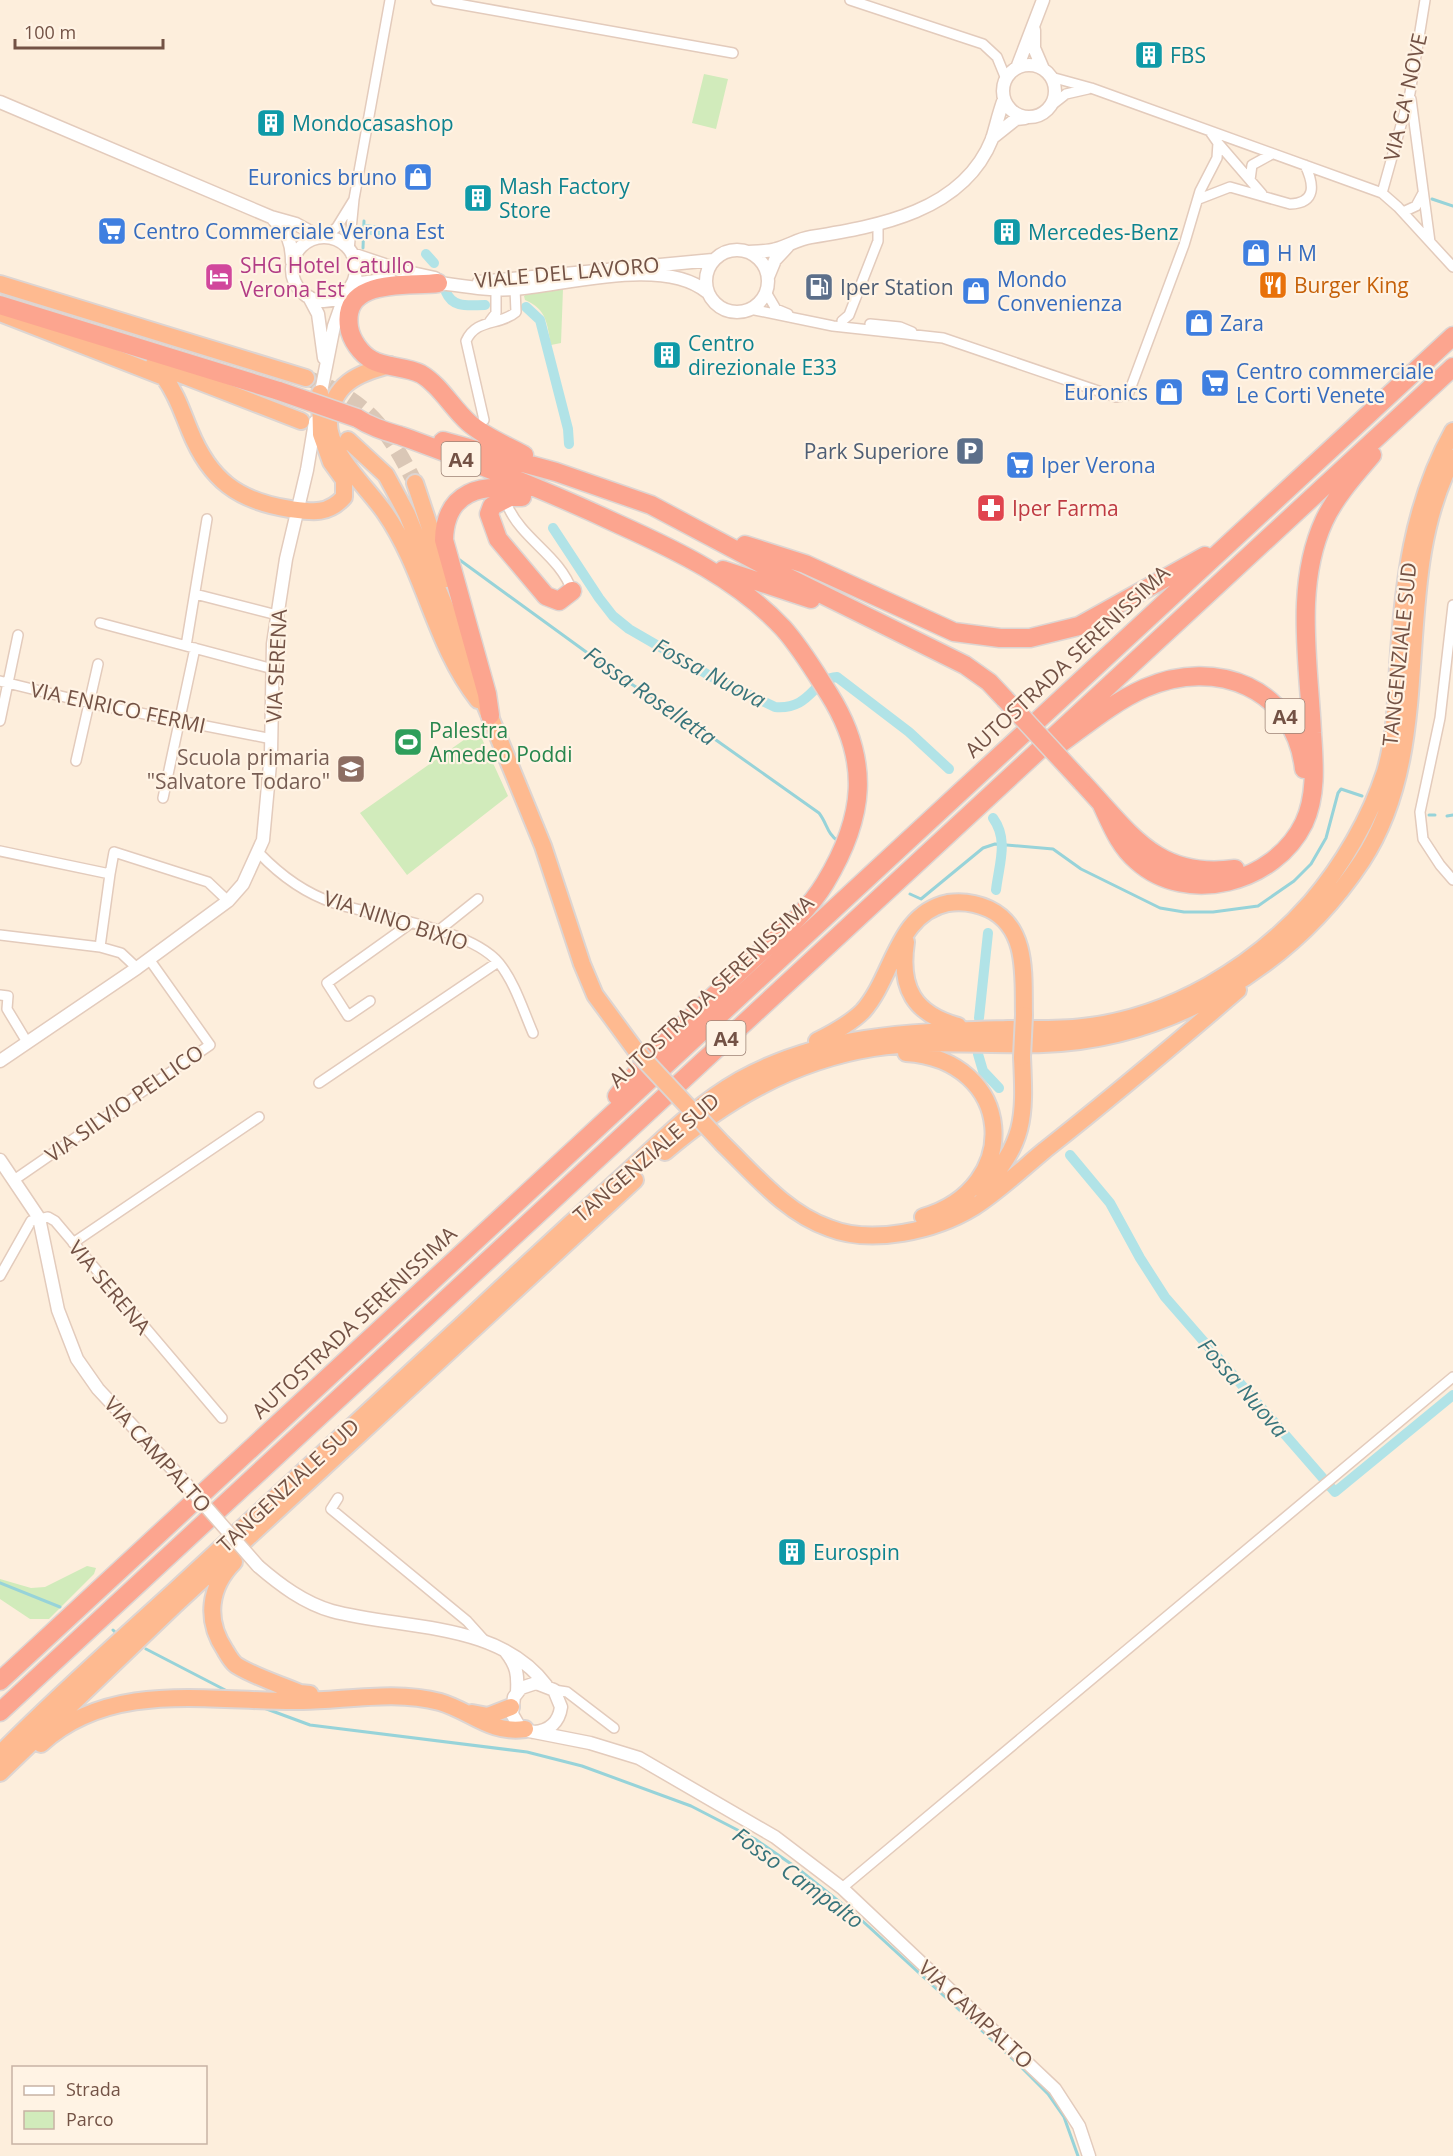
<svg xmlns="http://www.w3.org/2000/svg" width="1453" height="2156" font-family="'Open Sans',sans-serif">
	<rect width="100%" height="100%" fill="#fdeedc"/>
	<path fill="#d1ebbb" d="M704,74l24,5 -12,50 -24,-6z
		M563,289l-2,54 -10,2c-4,-21 -4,-36 -26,-45l-1,-4 4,-3z
		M478,730l30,66 -101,79 -47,-62z
		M87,1566l9,2 -2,6 -45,45h-19l-30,-20v-20l31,9 14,-1z"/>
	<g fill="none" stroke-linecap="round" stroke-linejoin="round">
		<path stroke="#97d3d9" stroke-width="3" d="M1432,199l21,7
			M363,248l1,-27
			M457,558l165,120 70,45 127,90c8,10 8,21 19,28
			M1429,815h6
			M1447,816l6,-1
			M910,894l11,5 62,-51 12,-4 58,5 28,20 79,39 24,4h29l45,-6 36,-25 17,-17 15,-26 12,-45 3,-4 21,7
			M0,1583l60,24
			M113,1630l2,2
			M146,1649l83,43
			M264,1708l46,17 217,27 55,14 109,40 64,33 42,29 59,47 160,147 32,32 16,23 14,39"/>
		<path stroke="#b1e3e7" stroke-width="10" d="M366,229l12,2
			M426,254l8,9
			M446,292c7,17 24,13 39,13
			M526,307l14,13 28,109 1,15
			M553,528l46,70 14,18 16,13 83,48 63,30c37,3 38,-29 62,-30l72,55 40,37
			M993,818c16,22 6,46 3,72
			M979,1018l9,-85
			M978,1054l5,17 16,17
			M1070,1155l40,48 30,55 25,39 170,195 118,-97"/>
		<path stroke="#dac7b6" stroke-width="16" stroke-dasharray="16 8" stroke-linecap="butt" d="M306,378c59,20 82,51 109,105"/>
		<g stroke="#e3cbbc" stroke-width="12">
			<path id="minor" d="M436,0l297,53
				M850,0l133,44 14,13 9,22
				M1051,77l40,11 291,105 16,14 55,60
				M1411,99l19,143
				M1052,105l14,-11 22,-5
				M1218,143l44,51
				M1250,180l2,-15 20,-11
				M1382,193l28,-100 15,-93
				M1199,199l31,-12 60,17c27,-1 24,-20 15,-39
				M1403,212l13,-6 7,-13
				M326,237l11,-10 16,-26
				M349,250l5,-51 36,-199
				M766,292l10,17 12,5
				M750,309l83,17 110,12 173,59 12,-2 56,-150 16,-54 17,-33 1,-15 -7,-10
				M490,321l6,-8v-23
				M842,321l7,-6 29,-74v-16
				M870,324l30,3 12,5
				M484,420l-18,-79c10,-23 34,-15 50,-29l-1,-23
				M508,507c15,33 52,49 64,84
				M195,594l82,21
				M1453,605l-13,113 -20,94 3,27 17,26 13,15
				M100,623l173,46
				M186,646l21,-127
				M0,681l89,22 183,36
				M0,721l18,-86
				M76,761l22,-97
				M163,798l32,-150
				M0,851l110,23 -10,73
				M259,853c21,22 45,40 75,50 44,14 136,25 165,60 16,20 24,47 34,70
				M110,874l4,-22 94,30 20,19
				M438,931l40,-32
				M0,935l100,12 21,6 16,15
				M0,995l8,1 -1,13 20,33
				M370,1001l-22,15 -21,-33 84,-60
				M319,1083l179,-121
				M14,1180l196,-135 -61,-86
				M73,1243l186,-126
				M0,1276l31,-55 17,-4 7,4 167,197
				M338,1498l-7,11 136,112 18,20
				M554,1690l13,2 47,36
				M842,1888l611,-511"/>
		</g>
		<g stroke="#e3cbbc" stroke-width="15">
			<path id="tertiary" d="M1034,30v18l9,21
				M1003 91a26 26 0 1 1 52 0a26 26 0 1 1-52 0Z
				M1017,68l26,-68
				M0,102l271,115 25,7 24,13
				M992,138l24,-19 9,-1
				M274,220c14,12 18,24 18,42
				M292 269a32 32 0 1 1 64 0a32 32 0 1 1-64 0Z
				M706 281a31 31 0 1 1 62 0a31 31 0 1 1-62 0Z
				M749,252c9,-1 18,0 27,-3 12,-3 22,-10 35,-12 67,-11 152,-25 181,-98 4,-13 7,-27 12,-40
				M352,254l51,17 32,7
				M768,277l7,-17 13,-14
				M432,282c27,3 54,9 82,7 52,-4 150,-33 193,3
				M479,282l234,-22
				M348,290l13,-7 29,-4
				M309,297l9,17 6,44
				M319,402l15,-76 12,-34
				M0,1061l137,-93 91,-67 15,-17 20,-44 8,-87 2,-109 13,-85 21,-89 8,-48
				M0,1160l39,58 19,92 19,49 21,30 82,88
				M258,1566c22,19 46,37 74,45 71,19 166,10 214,74
				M506,1652c11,14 12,23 11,40
				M534,1732c15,-1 25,-10 27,-25l-7,-17 -18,-7 -15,5 -7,9 -2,17 7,12 10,5 61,12 49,15 136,79 67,51 213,201 24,37 10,30"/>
		</g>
		<g stroke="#ddd5d2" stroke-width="20">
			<path id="trunk" d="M0,284l306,94
				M0,313l164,64c13,18 18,35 26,54 20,49 48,70 100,78 22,3 38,6 54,-12v-17l-13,-18 -10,-28 -1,-41
				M154,364l147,57
				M390,365c-32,8 -58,19 -61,56 -2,31 40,68 56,92 40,58 49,131 93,187
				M348,440l38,35 21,39 136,332 39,118 13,31 42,57
				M415,483l32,96
				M906,942c-7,46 8,72 52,84
				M817,1041c16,-8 33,-17 46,-30 31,-35 33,-97 85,-108 14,-2 28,0 41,6 40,19 34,69 35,106
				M906,1053c109,7 118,135 17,164
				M723,1144c32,31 63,69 106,84 43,17 106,3 145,-21 25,-16 48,-38 71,-57 66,-52 130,-106 193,-160
				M665,1152c61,-52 128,-91 208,-104 56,-9 113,-2 170,-4 126,-4 249,-77 319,-183 79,-121 25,-277 91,-403
				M982,1190c43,-48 43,-71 40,-133
				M234,1562c-25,25 -29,58 -9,88 3,5 6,11 11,15 19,12 43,19 64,28l10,1
				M472,1713l16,3 23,-9
				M41,1744c72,-66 174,-41 262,-43 44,-1 94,-11 137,1 31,9 50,32 85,27
				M0,1754c55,-56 113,-107 171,-160 99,-92 198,-184 297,-275 52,-49 104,-97 157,-145 36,-33 71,-69 115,-94 84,-47 175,-48 268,-51 25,0 51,1 75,-2 88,-10 171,-60 228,-125 31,-36 59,-84 74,-130 10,-34 11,-69 13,-105 5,-83 14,-162 55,-236
				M0,1773l175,-168 460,-425"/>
		</g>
		<g stroke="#ddd5d2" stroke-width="21">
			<path id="motorway" d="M438,283c-30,4 -96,-6 -89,44 2,13 12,27 23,33 14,8 34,6 49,14 19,11 31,34 48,49 16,14 37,22 55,32
				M0,305l279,86
				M357,418c14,9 28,13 44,18 23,8 46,17 70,26 50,19 98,39 147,62 60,27 119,55 165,104 18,20 32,44 46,66 42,67 36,123 -4,189 -18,30 -47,53 -73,77 -46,44 -95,86 -135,136
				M443,441l113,31 95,33 124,66 190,94 24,17 16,17
				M522,497h-12l-18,9 -3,8 9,25 48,57 13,5 13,-10
				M745,545l60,19 149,68 46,6h30l49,-12 126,-70
				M723,570l88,29
				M490,715l-3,-21 -43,-154c1,-49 38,-58 79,-49
				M1057,746c28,-20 56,-44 88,-58 71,-31 150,0 159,81
				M1082,782c48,51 75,98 153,87
				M1101,803c10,21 18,43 36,58 50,45 138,22 167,-38 13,-28 10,-60 8,-90 -3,-69 -18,-147 12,-212 11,-24 31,-46 48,-66
				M0,1681l1453,-1345
				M0,1712l1453,-1345"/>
		</g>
		<use href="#minor" stroke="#fff" stroke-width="9"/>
		<use href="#tertiary" stroke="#fff" stroke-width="12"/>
		<use href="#trunk" stroke="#feba90" stroke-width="16"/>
		<use href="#motorway" stroke="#fca58f" stroke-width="18"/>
		<g stroke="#e3cbbc" stroke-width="15" stroke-linecap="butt">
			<path id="tertiary-bridge" d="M180,1477l78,89"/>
		</g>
		<g stroke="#ddd5d2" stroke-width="20" stroke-linecap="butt">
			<path id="trunk-bridge" d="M637,1052l86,92
				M1022,1057l2,-42"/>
		</g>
		<g stroke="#ddd5d2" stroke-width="21" stroke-linecap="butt">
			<path id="motorway-bridge" d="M279,391l78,27
				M1005,699l77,83"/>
		</g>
		<use href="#tertiary-bridge" stroke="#fff" stroke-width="12"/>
		<use href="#trunk-bridge" stroke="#feba90" stroke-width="16"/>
		<use href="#motorway-bridge" stroke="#fca58f" stroke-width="18"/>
	</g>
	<defs>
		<g id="building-square" transform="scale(1.5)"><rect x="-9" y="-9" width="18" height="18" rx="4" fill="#0f9aa8" stroke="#fff3e4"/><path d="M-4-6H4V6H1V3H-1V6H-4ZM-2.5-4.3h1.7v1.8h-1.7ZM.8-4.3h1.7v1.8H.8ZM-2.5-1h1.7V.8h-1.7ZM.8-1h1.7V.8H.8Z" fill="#fff"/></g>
		<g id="shop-square" transform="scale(1.5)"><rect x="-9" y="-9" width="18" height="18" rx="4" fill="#3f7fe0" stroke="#fff3e4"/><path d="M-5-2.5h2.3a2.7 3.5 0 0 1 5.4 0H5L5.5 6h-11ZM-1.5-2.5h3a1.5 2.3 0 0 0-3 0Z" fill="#fff"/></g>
		<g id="supermarket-square" transform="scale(1.5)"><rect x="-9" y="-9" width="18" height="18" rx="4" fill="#3f7fe0" stroke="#fff3e4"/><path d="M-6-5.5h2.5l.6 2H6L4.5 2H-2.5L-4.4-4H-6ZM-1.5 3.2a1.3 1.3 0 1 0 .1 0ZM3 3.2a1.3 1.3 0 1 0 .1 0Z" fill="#fff"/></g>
		<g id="hotel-square" transform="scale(1.5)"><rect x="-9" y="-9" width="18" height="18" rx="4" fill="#d1479c" stroke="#fff3e4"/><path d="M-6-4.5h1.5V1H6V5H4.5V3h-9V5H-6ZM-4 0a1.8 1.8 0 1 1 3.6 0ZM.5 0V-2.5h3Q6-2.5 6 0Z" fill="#fff"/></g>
		<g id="restaurant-square" transform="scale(1.5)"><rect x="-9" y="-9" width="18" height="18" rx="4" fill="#e8710a" stroke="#fff3e4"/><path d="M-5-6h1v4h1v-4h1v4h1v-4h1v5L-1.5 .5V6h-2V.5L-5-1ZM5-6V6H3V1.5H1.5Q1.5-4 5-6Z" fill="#fff"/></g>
		<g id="fuel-square" transform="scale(1.5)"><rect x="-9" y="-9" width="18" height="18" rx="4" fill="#5c6f8a" stroke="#fff3e4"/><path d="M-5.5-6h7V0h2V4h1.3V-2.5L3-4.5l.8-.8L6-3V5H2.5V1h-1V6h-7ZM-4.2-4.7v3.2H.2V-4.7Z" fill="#fff"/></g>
		<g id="parking-square" transform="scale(1.5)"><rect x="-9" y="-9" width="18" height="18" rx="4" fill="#5c6f8a" stroke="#fff3e4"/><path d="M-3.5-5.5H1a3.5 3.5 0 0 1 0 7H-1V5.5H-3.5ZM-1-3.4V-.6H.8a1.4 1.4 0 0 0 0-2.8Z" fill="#fff"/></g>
		<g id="pharmacy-square" transform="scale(1.5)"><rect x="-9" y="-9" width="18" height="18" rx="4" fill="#e0444e" stroke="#fff3e4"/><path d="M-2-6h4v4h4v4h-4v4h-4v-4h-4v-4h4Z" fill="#fff"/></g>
		<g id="stadium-square" transform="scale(1.5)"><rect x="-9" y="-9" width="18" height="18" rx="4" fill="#2e9e5b" stroke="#fff3e4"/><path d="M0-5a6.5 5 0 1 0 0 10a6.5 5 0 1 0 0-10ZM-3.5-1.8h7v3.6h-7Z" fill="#fff"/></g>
		<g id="school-square" transform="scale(1.5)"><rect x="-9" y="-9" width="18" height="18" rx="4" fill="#8d6e63" stroke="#fff3e4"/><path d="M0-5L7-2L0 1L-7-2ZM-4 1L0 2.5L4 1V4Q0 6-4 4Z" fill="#fff"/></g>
	</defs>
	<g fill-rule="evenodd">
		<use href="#building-square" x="1149" y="55"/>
		<use href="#building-square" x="271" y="123"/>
		<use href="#shop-square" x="418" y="177"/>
		<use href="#building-square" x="478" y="198"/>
		<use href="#supermarket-square" x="112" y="231"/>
		<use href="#building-square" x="1007" y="232"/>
		<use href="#shop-square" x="1256" y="253"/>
		<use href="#hotel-square" x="219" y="277"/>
		<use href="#restaurant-square" x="1273" y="285"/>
		<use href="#fuel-square" x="819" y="287"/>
		<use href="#shop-square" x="976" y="291"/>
		<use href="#shop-square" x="1199" y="323"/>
		<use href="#building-square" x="667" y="355"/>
		<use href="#supermarket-square" x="1215" y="383"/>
		<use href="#shop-square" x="1169" y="392"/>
		<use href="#parking-square" x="970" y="451"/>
		<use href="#supermarket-square" x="1020" y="465"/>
		<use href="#pharmacy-square" x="991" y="508"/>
		<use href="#stadium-square" x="408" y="742"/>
		<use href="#school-square" x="351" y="769"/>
		<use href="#building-square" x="792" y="1552"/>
	</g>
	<g text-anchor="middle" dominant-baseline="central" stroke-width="4.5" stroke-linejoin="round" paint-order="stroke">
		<g fill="#fff3e4" stroke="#9d8275" stroke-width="1.5">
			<rect x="441.5" y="442" width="39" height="34" rx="4.5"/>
			<rect x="1265.5" y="699" width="39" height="34" rx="4.5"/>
			<rect x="706.5" y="1021" width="39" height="34" rx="4.5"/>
		</g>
		<g font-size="20" font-weight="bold" fill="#735245">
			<text x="461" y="459">A4</text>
			<text x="1285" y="716">A4</text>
			<text x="726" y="1038">A4</text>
		</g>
		<g font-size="21" fill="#0d838f" stroke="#fff3e4" text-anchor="start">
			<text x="1170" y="55">FBS</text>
			<text x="292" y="123">Mondocasashop</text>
			<text x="499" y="186">Mash Factory<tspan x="499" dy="24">Store</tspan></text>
			<text x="1028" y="232">Mercedes-Benz</text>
			<text x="688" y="343">Centro<tspan x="688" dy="24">direzionale E33</tspan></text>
			<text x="813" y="1552">Eurospin</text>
		</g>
		<g font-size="21" fill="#735245" stroke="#fff3e4">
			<text transform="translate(1405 97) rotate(-77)">VIA CA' NOVE</text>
			<text transform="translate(567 272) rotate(-5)">VIALE DEL LAVORO</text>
			<text transform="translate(1399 654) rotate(-84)">TANGENZIALE SUD</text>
			<text transform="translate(1067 661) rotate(-43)">AUTOSTRADA SERENISSIMA</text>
			<text transform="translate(276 666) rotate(-87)">VIA SERENA</text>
			<text transform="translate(118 707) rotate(12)">VIA ENRICO FERMI</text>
			<text transform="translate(396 920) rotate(18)">VIA NINO BIXIO</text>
			<text transform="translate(711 991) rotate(-43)">AUTOSTRADA SERENISSIMA</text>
			<text transform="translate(124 1103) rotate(-35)">VIA SILVIO PELLICO</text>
			<text transform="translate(646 1157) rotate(-41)">TANGENZIALE SUD</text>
			<text transform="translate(110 1287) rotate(50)">VIA SERENA</text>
			<text transform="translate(354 1322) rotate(-43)">AUTOSTRADA SERENISSIMA</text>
			<text transform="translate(158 1454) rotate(48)">VIA CAMPALTO</text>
			<text transform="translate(288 1485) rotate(-43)">TANGENZIALE SUD</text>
			<text transform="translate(976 2014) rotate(43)">VIA CAMPALTO</text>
		</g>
		<g font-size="21" fill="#366cbe" stroke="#fff3e4" text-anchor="start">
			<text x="397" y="177" text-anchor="end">Euronics bruno</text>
			<text x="133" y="231">Centro Commerciale Verona Est</text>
			<text x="1277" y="253">H M</text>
			<text x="997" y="279">Mondo<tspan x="997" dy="24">Convenienza</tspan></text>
			<text x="1220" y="323">Zara</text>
			<text x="1236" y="371">Centro commerciale<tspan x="1236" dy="24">Le Corti Venete</tspan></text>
			<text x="1148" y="392" text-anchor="end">Euronics</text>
			<text x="1041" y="465">Iper Verona</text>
		</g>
		<g font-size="21" fill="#b23c85" stroke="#fff3e4" text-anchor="start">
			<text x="240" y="265">SHG Hotel Catullo<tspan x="240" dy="24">Verona Est</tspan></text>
		</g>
		<g font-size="21" fill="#c56008" stroke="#fff3e4" text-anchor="start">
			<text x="1294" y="285">Burger King</text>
		</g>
		<g font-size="21" fill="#4e5e75" stroke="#fff3e4" text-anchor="start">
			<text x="840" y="287">Iper Station</text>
			<text x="949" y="451" text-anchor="end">Park Superiore</text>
		</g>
		<g font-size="21" fill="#be3a42" stroke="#fff3e4" text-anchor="start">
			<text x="1012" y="508">Iper Farma</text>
		</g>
		<g font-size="21" fill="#27864d" stroke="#fff3e4" text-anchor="start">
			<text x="429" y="730">Palestra<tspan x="429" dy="24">Amedeo Poddi</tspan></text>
		</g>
		<g font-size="21" fill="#785e54" stroke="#fff3e4" text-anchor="end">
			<text x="330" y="757">Scuola primaria<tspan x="330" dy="24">"Salvatore Todaro"</tspan></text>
		</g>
		<g font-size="22" font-style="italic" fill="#38747b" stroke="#fff3e4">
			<text transform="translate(710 672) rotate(28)">Fossa Nuova</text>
			<text transform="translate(651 695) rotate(35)">Fossa Roselletta</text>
			<text transform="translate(1244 1387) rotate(49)">Fossa Nuova</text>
			<text transform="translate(799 1877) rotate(36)">Fosso Campalto</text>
		</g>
	</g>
	<rect x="12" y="2066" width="195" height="78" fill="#fff3e4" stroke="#c7b3a4" stroke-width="1.5"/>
	<rect x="24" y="2086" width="30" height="9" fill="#ffffff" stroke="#c7b3a4" stroke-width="1.5"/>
	<text x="66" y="2096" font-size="18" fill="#735245">Strada</text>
	<rect x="24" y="2111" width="30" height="18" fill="#d1ebbb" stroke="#c7b3a4" stroke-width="1.5"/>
	<text x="66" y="2126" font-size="18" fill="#735245">Parco</text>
	<path d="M15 39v9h148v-9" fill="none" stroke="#735245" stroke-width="3"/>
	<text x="24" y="39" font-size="18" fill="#735245" stroke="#fff3e4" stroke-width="4.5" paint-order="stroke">100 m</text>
</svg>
